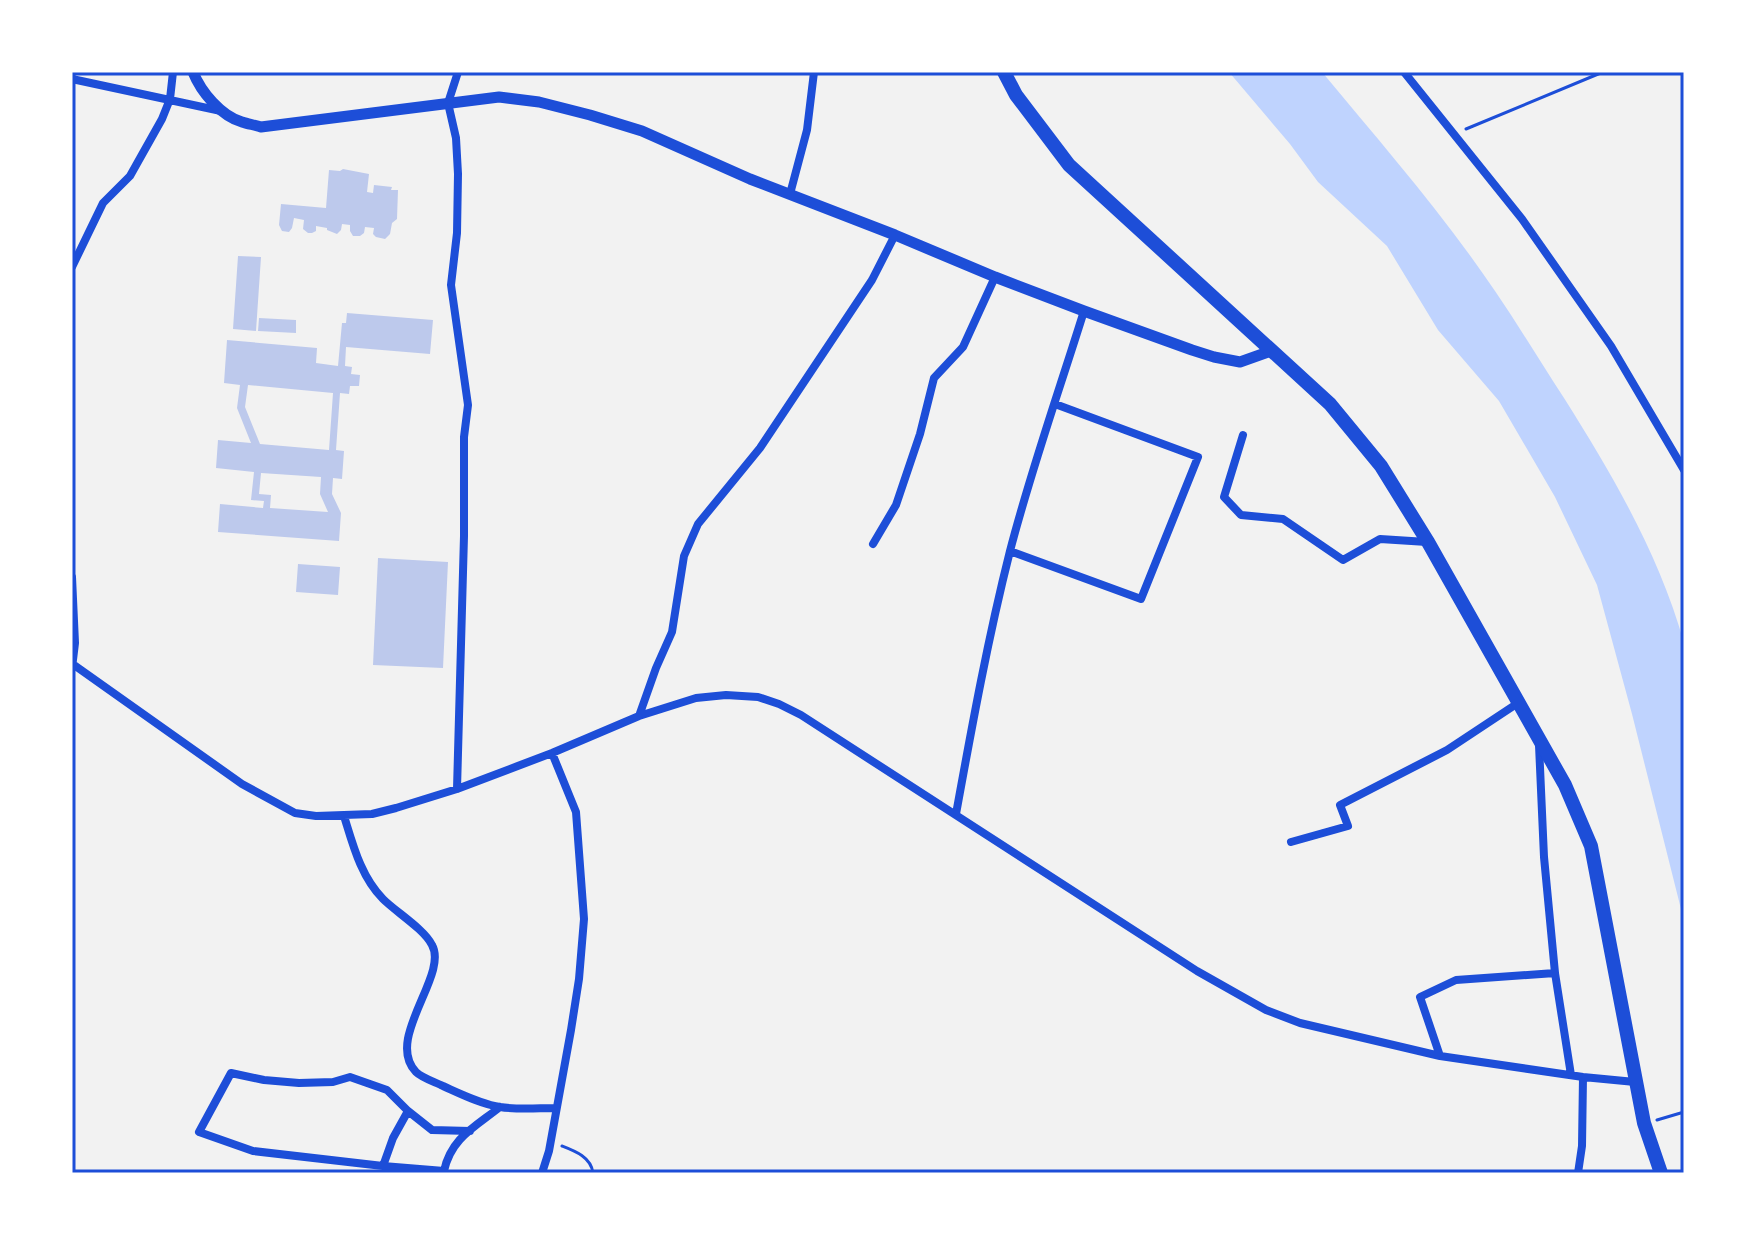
<svg xmlns="http://www.w3.org/2000/svg" width="1756" height="1245" font-family="Mulish,sans-serif">
	<rect width="100%" height="100%" fill="#f2f2f2"/>
	<path fill="#bfd3fe" d="M1229,72h93c59,71 121,142 173,219 24,35 46,72 69,107 49,78 95,156 120,245v278l-52,-207 -35,-129 -42,-88 -56,-96 -61,-71 -51,-84 -69,-64 -28,-38z"/>
	<path fill="#bdc9ec" fill-rule="evenodd" d="M343,169l26,5 -2,18 6,1 1,-8 18,2 -1,3h7l-1,29 -5,4 -2,11 -5,5 -9,-2 -3,-3 1,-6 -9,-1 -1,6 -4,3h-7l-3,-5v-6l-8,-1 -1,6 -4,4 -10,-4v-2l-11,-2v5l-4,2h-4l-5,-4 1,-9 -10,-2 -2,10 -3,4 -7,-1 -3,-6 2,-21 45,4 3,-38 11,1z
		M238,256l23,1 -5,74 -23,-2z
		M347,313l86,7 -3,34 -84,-7 -1,19 7,1 -1,7 9,1 -1,11h-9l-1,8 -9,-1 -4,57 8,1 -2,28 -9,-1 -1,16 9,19 -2,28 -121,-9 2,-28 43,4 1,-7 -13,-1 3,-28 -38,-4 2,-28 33,3 -14,-35 3,-23 -16,-2 3,-43 90,8 -1,15 22,3 4,-43h4zM248,385l85,8 -4,57 -69,-6 -15,-37zM261,473l60,4 -1,17 8,18 -58,-4 1,-13 -12,-1z
		M259,318l37,2v13l-38,-2z
		M378,558l70,4 -5,106 -70,-3z
		M298,564l42,3 -2,28 -42,-3z"/>
	<g fill="none" stroke-linecap="round" stroke-linejoin="round">
		<path stroke="#1d4ed8" stroke-width="3" d="M1683,72l1,1
			M1466,129l137,-57
			M1657,1120l27,-8
			M562,1146c13,5 29,11 31,27"/>
		<path stroke="#1d4ed8" stroke-width="8" d="M1404,72l118,147 89,127 73,124
			M72,79l149,32
			M790,194l17,-64 7,-58
			M72,267l31,-64 27,-27 32,-57 8,-20 3,-27
			M1243,435l-19,62 17,18 42,4 60,41 37,-21 47,3
			M873,544l23,-39 24,-71 14,-56 29,-31 32,-70
			M1010,551l131,48 57,-142 -143,-53
			M72,577l3,66 -3,25
			M74,665l168,119 53,29 21,3 56,-2 24,-6 61,-19 95,-36 87,-37 57,-18 30,-3 32,2 21,7 22,11 396,256 69,39 34,13 140,33 143,21 52,5
			M639,716l17,-48 16,-36 12,-76 14,-32 62,-76 112,-168 23,-45
			M457,789l7,-253v-99l4,-32 -17,-120 6,-52 1,-59 -2,-36 -8,-35 10,-31
			M956,814c16,-88 32,-176 54,-263 21,-81 49,-160 74,-240
			M344,816c9,29 17,61 39,83 13,13 41,30 49,46 17,30 -48,94 -16,127 6,6 19,10 27,14 18,8 38,18 57,21 18,3 38,1 56,1
			M1291,842l57,-16 -8,-21 107,-55 71,-47
			M1555,973l16,102
			M1440,1056l-20,-59 36,-17 99,-7 -11,-116 -5,-112
			M470,1131l-38,-1 -24,-19 -21,-21 -37,-13 -17,5 -34,1 -35,-3 -33,-7 -32,59 54,19 130,15 61,5c7,-33 31,-44 56,-64
			M383,1166l10,-28 15,-27
			M542,1173l7,-22 22,-121 8,-51 5,-60 -8,-107 -24,-59
			M1578,1173l4,-27 1,-69"/>
		<path stroke="#1d4ed8" stroke-width="11" d="M193,72c8,20 28,44 49,50 6,2 13,3 19,5l238,-30 40,5 51,13 52,16 108,48 145,56 100,42 89,34 108,39 22,7 26,5 31,-11"/>
		<path stroke="#1d4ed8" stroke-width="14" d="M1004,72l12,23 53,70 261,239 51,62 47,76 137,243 26,61 53,277 17,50"/>
	</g>
	<rect width="1756" height="1245" fill="none" stroke="#ffffff" stroke-width="148"/>
	<rect x="74" y="74" width="1608" height="1097" fill="none" stroke="#1d4ed8" stroke-width="3"/>
</svg>
